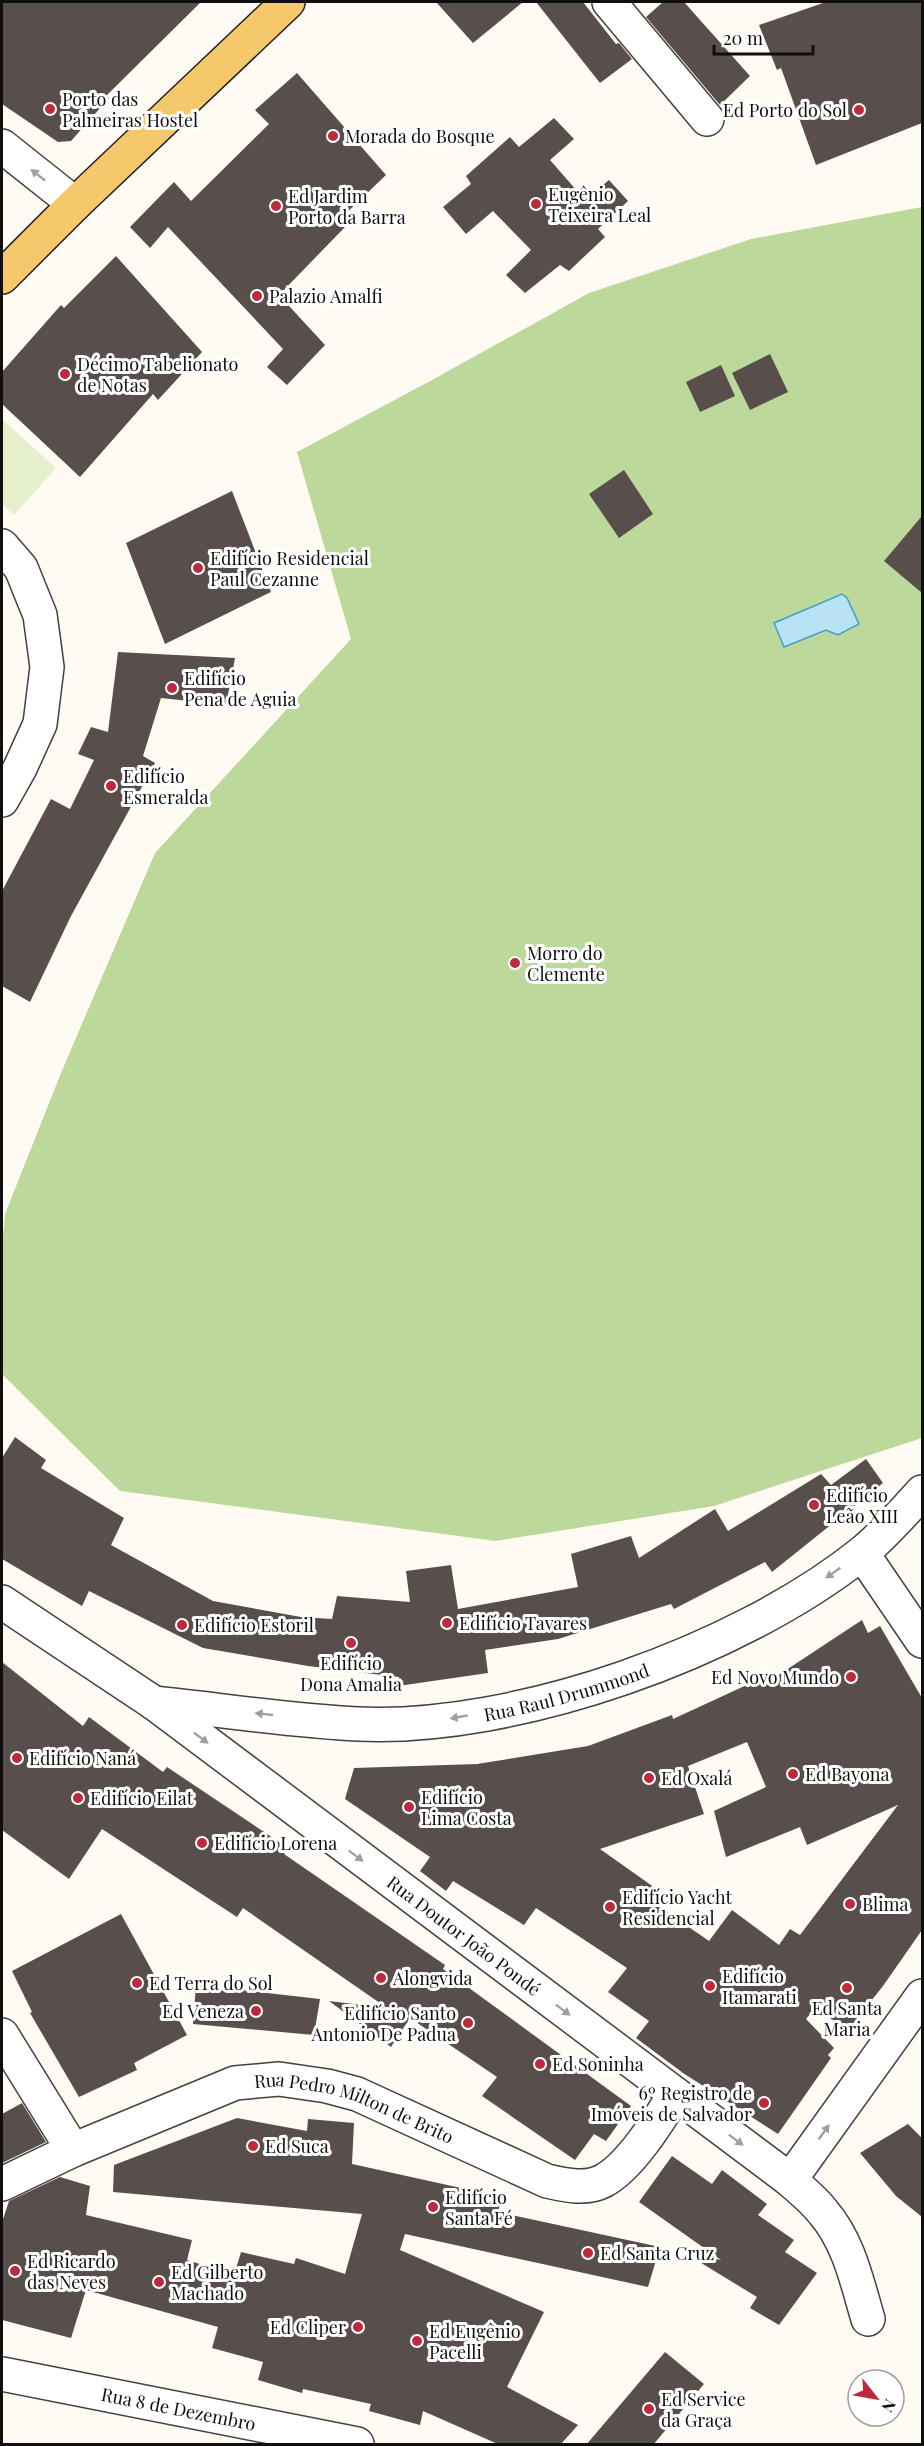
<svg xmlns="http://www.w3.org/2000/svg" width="924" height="2446" font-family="'Playfair Display',serif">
	<rect width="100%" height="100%" fill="#fffbf2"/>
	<path fill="#bcd99b" d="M922,207v1231l-208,68 -218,35 -376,-50 -118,-117v-126l3,-34 56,-141 94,-220 196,-214 -54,-187 135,-72 157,-87 162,-54z"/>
	<path fill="#e7f0cd" d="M2,419l54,49 -42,47 -12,-11z"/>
	<path fill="#b8e3f5" stroke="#409fca" stroke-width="1.5" d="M842,594l5,4 12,26 -21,11 -12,-5 -42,17 -10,-24z"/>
	<path fill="#584f4c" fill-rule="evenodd" d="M2,2h199l-95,94 3,2 -38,43 -13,1 -56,-38z
		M436,2h87l-50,41z
		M536,2h47l33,42 3,-1 13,16 -32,24z
		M663,2h21l66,74 -30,29 -74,-88z
		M826,2h96v121l-106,42 -35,-97 -4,2 -18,-45z
		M297,73l89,102 -47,45 6,7 -66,68 46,50 -38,40 -20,-18 16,-18 -115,-122 -18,21 -20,-21 44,-45 17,19 78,-77 -14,-14z
		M554,118l20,21 -24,21 35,40 24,-20 19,21 -30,28 7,8 -36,34 -9,-6 -35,28 -19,-18 25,-25 -38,-39 -27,23 -23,-27 28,-23 -5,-8 44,-39 9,10z
		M116,256l86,96 -44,48 -5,-6 -73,83 -78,-73v-32l59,-67 3,3z
		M770,354l18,38 -38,18 -18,-37z
		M721,365l14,31 -35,16 -14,-30z
		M624,470l29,44 -34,24 -30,-44z
		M232,491l39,101 -106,52 -39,-101z
		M922,516v77l-38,-32z
		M118,652l117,6 -9,47 -65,-7 -18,58 12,7 -84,153 -41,86 -28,-16v-95l49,-92 19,10 24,-49 -16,-6 13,-27 17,5z
		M15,1437l31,23 -5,8 83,50 -13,27 102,56 88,16 31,2 5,-23 73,6 -4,-31 45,-6 7,44 120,-22 -7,-33 60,-18 8,22 76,-49 13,22 93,-57 10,11 35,-26 17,24 -111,89 -7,-10 -91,47 -3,-5 -113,35 -73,11 3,23 -90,13 1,-9 -91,-11 -105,-18 -114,-57 -7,15 -80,-47v-101z
		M862,1620l6,13 12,-7 42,72v232l-39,56 -35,44 -33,-22 -9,11 28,29 -6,7 3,3 -53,76 -95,-61 -47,-35 13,-17 -41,-29 19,-24 -91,-60 -12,17 -71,-44 -7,10 -26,-20 10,-14 -85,-58 9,-31 123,-4 111,-18 84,-31 1,4 102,-47 2,4zM747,1742l19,45 -52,24 12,46 74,-30 7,18 91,-40 -98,130 -10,-6 -11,16 -47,-35 -23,31 -52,-36 8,-10 -65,-46 104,-35 -16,-48z
		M2,1662l81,64 6,-9 74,55 4,-5 121,81 -4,6 161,111 -2,4 188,137 -25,35 -12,-7 -19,26 -93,-64 15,-19 -87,-59 -19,29 -62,-46 58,7 -144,-100 -6,9 -135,-88 -33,50 -67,-49z
		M121,1914l66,121 -53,28 3,7 -58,27 -49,-84 2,-1 -20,-41z
		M196,1985l124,14 -6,36 -121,-11z
		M22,2103l24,39 -44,21v-49z
		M237,2118l70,13 1,-12 46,4 -2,41 150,33 -4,15 162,35 -12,40 -243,-53 -5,16 144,62 -37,75 71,38 -18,20h-60l-77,-34 -3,14 -51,-14 2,-7 -68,-15 -1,4 -44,-13 5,-18 -51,-14 6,-21 -132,-37 -15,48 -69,-18v-98l7,-21 51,-24 30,9 -4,29 106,25 -5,20 47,15 7,-23 53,12 2,-6 49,16 17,-60 -249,-22 1,-27z
		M908,2124l14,14v79l-26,-21 -36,-43z
		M672,2156l40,28 10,-14 45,34 -9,11 36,25 -9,12 32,21 -38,52 -29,-17 7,-11 -64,-39 2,-4 26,6 -82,-58z
		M665,2352l39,32 -51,61h-67z"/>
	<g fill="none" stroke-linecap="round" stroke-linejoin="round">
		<g stroke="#424242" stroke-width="36">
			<g id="minor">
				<path d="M609,2l98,117"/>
				<path d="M2,146l73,58"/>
				<path d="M2,546l19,22 19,47 7,52 -7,57 -20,44 -18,32"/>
				<path d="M862,1553l60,88"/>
				<path id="s1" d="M2,1602l152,101 636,477c11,10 24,20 33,32 26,30 34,70 45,107"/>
				<path id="s2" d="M154,1703c68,7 136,18 204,21 158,7 380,-72 504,-171 22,-18 41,-40 60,-61"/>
				<path d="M2,2035l71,115"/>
				<path d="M790,2180l132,-184"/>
				<path id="s3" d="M2,2184l71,-34 162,-67 44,-4 48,7 30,8 190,87c18,4 39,9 56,0 27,-14 56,-61 72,-87"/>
				<path id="s4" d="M2,2374l355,70"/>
			</g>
		</g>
		<g stroke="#202020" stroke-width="36">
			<path id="major" d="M2,277l73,-73 213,-202"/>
		</g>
		<use href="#minor" stroke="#fff" stroke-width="33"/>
		<use href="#major" stroke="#f5c86c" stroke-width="33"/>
	</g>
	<defs><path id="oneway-solid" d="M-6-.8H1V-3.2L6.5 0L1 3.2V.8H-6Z" transform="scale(1.5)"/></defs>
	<g fill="#9f9f9f">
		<use href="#oneway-solid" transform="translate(38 175) rotate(-142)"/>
		<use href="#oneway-solid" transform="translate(833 1573) rotate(145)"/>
		<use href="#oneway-solid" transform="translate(264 1714) rotate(-174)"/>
		<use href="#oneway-solid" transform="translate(459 1717) rotate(170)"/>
		<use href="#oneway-solid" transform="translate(201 1738) rotate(37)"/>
		<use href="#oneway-solid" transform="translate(356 1856) rotate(37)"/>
		<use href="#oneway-solid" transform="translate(563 2010) rotate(37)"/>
		<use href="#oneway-solid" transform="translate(824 2132) rotate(-54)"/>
		<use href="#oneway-solid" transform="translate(736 2140) rotate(37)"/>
	</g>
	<g fill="#bd2a3d" stroke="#fff" stroke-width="2">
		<circle cx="50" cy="109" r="6"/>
		<circle cx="859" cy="110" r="6"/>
		<circle cx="333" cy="136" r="6"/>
		<circle cx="536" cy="204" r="6"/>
		<circle cx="276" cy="206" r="6"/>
		<circle cx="257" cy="296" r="6"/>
		<circle cx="65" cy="374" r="6"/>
		<circle cx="198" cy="568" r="6"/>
		<circle cx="172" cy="688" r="6"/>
		<circle cx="111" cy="786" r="6"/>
		<circle cx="515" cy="963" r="6"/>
		<circle cx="814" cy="1505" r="6"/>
		<circle cx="447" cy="1623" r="6"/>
		<circle cx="182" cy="1625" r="6"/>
		<circle cx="351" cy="1643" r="6"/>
		<circle cx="851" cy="1677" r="6"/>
		<circle cx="17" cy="1758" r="6"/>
		<circle cx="793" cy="1774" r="6"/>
		<circle cx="649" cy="1778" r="6"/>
		<circle cx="78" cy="1798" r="6"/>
		<circle cx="409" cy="1807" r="6"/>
		<circle cx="202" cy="1843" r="6"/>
		<circle cx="850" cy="1904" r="6"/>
		<circle cx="610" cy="1907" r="6"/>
		<circle cx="381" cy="1978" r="6"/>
		<circle cx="137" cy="1983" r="6"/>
		<circle cx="710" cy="1986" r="6"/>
		<circle cx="847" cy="1988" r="6"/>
		<circle cx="256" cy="2011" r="6"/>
		<circle cx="468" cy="2023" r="6"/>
		<circle cx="540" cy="2064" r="6"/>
		<circle cx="764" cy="2103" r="6"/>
		<circle cx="253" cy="2146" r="6"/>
		<circle cx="433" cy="2207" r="6"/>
		<circle cx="588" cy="2253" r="6"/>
		<circle cx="15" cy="2271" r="6"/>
		<circle cx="159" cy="2282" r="6"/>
		<circle cx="358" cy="2327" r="6"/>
		<circle cx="417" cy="2341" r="6"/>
		<circle cx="649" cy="2409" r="6"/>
	</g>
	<g text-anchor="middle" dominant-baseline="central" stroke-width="6" stroke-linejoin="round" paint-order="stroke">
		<g font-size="18" fill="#0f0f0f" stroke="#fff" text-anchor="start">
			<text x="62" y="99">Porto das<tspan x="62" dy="21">Palmeiras Hostel</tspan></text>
			<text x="847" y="110" text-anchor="end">Ed Porto do Sol</text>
			<text x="345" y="136">Morada do Bosque</text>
			<text x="548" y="194">Eugênio<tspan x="548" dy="21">Teixeira Leal</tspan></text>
			<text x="288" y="196">Ed Jardim<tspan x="288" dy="21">Porto da Barra</tspan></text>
			<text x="269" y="296">Palazio Amalfi</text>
			<text x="77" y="364">Décimo Tabelionato<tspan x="77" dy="21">de Notas</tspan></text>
			<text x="210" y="558">Edifício Residencial<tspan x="210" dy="21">Paul Cezanne</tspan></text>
			<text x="184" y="678">Edifício<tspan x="184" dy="21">Pena de Aguia</tspan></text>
			<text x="123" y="776">Edifício<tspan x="123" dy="21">Esmeralda</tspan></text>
			<text x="527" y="953">Morro do<tspan x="527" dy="21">Clemente</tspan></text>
			<text x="826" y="1495">Edifício<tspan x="826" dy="21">Leão XIII</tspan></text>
			<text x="459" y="1623">Edifício Tavares</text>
			<text x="194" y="1625">Edifício Estoril</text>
			<text x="351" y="1663" text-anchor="middle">Edifício<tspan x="351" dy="21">Dona Amalia</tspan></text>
			<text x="839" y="1677" text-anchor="end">Ed Novo Mundo</text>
			<text x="29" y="1758">Edifício Naná</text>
			<text x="805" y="1774">Ed Bayona</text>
			<text x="661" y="1778">Ed Oxalá</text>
			<text x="421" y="1797">Edifício<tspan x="421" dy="21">Lima Costa</tspan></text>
			<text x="90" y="1798">Edifício Eilat</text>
			<text x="214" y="1843">Edifício Lorena</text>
			<text x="622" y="1897">Edifício Yacht<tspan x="622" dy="21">Residencial</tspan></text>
			<text x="862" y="1904">Blima</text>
			<text x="722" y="1976">Edifício<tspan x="722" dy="21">Itamarati</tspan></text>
			<text x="393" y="1978">Alongvida</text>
			<text x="149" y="1983">Ed Terra do Sol</text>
			<text x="847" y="2008" text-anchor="middle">Ed Santa<tspan x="847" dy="21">Maria</tspan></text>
			<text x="244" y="2011" text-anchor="end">Ed Veneza</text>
			<text x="456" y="2013" text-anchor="end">Edifício Santo<tspan x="456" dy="21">Antonio De Padua</tspan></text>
			<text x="552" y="2064">Ed Soninha</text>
			<text x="752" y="2093" text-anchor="end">6º Registro de<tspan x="752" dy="21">Imóveis de Salvador</tspan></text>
			<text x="265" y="2146">Ed Suca</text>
			<text x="445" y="2197">Edifício<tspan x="445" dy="21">Santa Fé</tspan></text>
			<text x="600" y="2253">Ed Santa Cruz</text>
			<text x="27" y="2261">Ed Ricardo<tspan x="27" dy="21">das Neves</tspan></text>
			<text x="171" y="2272">Ed Gilberto<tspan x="171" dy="21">Machado</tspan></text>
			<text x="346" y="2327" text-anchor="end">Ed Cliper</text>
			<text x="429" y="2331">Ed Eugênio<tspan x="429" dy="21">Pacelli</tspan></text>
			<text x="661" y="2399">Ed Service<tspan x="661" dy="21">da Graça</tspan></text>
		</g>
		<g font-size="18" fill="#0f0f0f" stroke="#fff">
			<text stroke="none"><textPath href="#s2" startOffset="417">Rua Raul Drummond</textPath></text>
			<text stroke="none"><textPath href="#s1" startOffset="570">Rua Doutor João Pondé</textPath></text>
			<text stroke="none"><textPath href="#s3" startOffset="378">Rua Pedro Milton de Brito</textPath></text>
			<text stroke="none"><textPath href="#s4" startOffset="180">Rua 8 de Dezembro</textPath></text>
		</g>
	</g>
	<rect width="924" height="2446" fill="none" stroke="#0f0f0f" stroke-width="6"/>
	<g transform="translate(876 2398) rotate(121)"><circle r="28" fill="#ffffff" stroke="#9f9f9f" stroke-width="1.5"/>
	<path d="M0-4.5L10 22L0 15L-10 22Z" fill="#bd2a3d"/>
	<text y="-9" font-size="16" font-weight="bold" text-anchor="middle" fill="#0f0f0f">N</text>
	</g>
	<path d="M714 45v9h99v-9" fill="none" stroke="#0f0f0f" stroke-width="3"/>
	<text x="723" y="45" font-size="18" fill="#0f0f0f" stroke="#ffffff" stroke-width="4.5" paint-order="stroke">20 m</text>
</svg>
